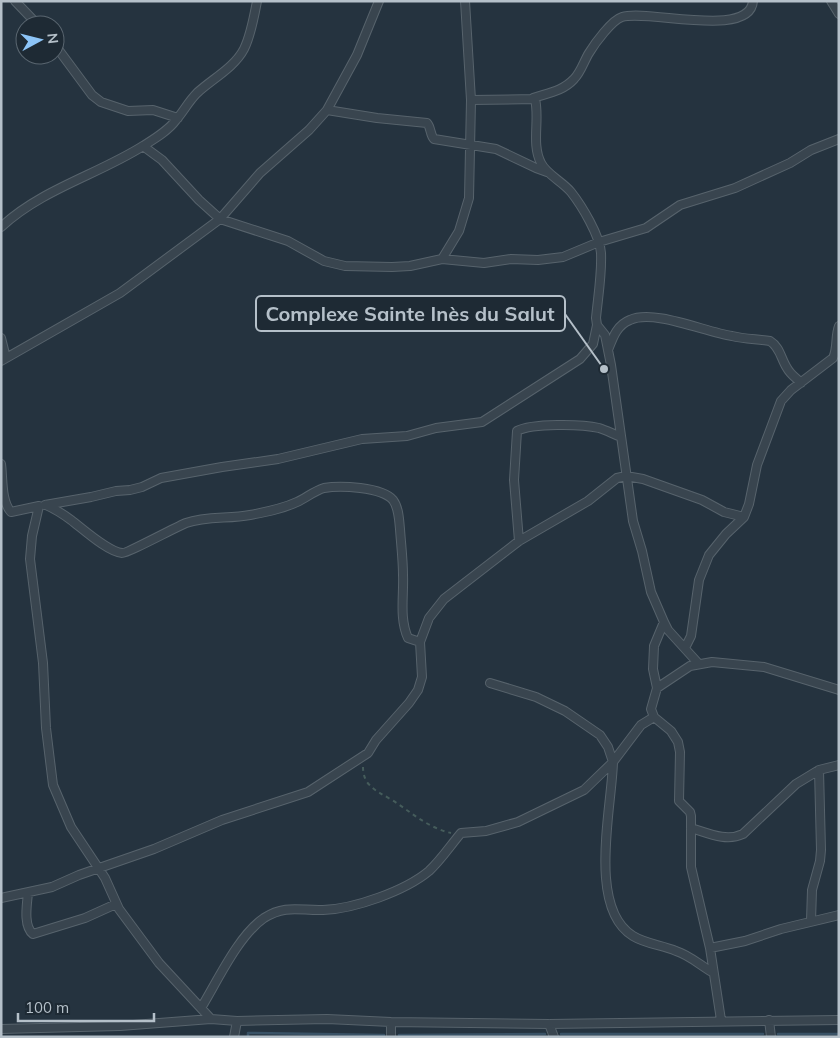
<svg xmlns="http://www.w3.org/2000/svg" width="840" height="1038" font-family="Mulish,sans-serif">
	<rect width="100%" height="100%" fill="#25333f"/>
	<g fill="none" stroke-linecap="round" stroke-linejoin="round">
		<path stroke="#395266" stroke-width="2.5" d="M561,1034h202
			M778,1034h61
			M399,1035l146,-1
			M248,1037v-4l136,2"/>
		<g stroke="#57636c" stroke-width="10">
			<path id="minor" d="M15,1l23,24
				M465,1l6,99 64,-1c5,20 -4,45 6,64 5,11 22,19 30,29 11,14 29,44 30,61 1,21 -3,44 -5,65l1,7 8,10 6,30 22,156 9,30 9,41 13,30 -10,24 -1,23 4,19 -6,21 3,8 17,14 7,11 2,10 -1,49 11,11 1,4v51l19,81 11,72
				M831,1l8,13
				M55,45l37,50 9,7 27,9 25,-1 25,8
				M533,98c15,-5 30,-7 41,-19 7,-7 10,-18 15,-26 6,-10 23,-33 33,-36 26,-8 128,22 131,-16
				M327,110l50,8 50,5c4,4 3,12 7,16l62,10 40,19 11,4
				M143,146l19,14 37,40 21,19 68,22 36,20 21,5 47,1 18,-1 32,-7 42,4 27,-4 27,1 25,-3 36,-15 47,-14 34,-23 55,-17 55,-25 21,-13 28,-11
				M1,227c41,-38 96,-52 142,-81 11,-7 25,-15 33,-26 8,-9 12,-18 21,-27 15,-14 37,-25 47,-44 7,-14 10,-32 13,-48
				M442,259l17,-28 10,-33 2,-98
				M1,338l5,20
				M608,350c5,-13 9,-25 22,-30 24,-11 75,12 102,16 12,3 25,3 38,5 10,6 11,18 17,27 3,6 9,10 14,15
				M1,361l119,-68 100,-74 40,-46 49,-43 18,-20 30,-55 22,-54
				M1,464c2,15 0,37 10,48l28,-6 -7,30 -2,23 13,104 3,65 7,57 18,42 34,51 14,31 40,54 52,56
				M45,505l46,-8 25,-6 14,-1 12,-3 19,-9 61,-11 56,-8 84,-20 45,-3 29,-8 46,-6 98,-63 13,-15 4,-19
				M519,541l-5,-61 3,-49c15,-8 65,-7 82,-3 7,2 14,6 22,9
				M664,622l4,8 30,33
				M420,642l9,-24 15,-19 75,-58 69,-40 29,-23 9,-2 17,3 59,21 22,12 20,5
				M685,648l6,-12 8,-56 10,-25 17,-21 18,-17 5,-13 8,-39 24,-64 10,-11 42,-32c5,-10 2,-22 6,-32
				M490,683l46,14 29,14 35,24 8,12 5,15c-1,45 -26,146 20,174 13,8 29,9 43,15 13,4 24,14 36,21
				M657,688l33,-22 22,-4 52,5 75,23
				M691,828c17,5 35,14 52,6l53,-50 23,-14 20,-5
				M28,893c-1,11 -5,33 5,41l52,-16 31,-14
				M1,898l51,-11 27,-12 75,-26 68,-29 86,-28 60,-39 8,-13 33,-37 9,-13 4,-13 -2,-35 -12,-4c-9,-20 -4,-43 -5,-63 0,-15 -2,-31 -3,-46 -1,-9 -1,-21 -7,-29 -11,-13 -53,-15 -69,-12 -10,3 -18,10 -27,14 -15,7 -31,10 -47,13 -21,4 -44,1 -64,8 -10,4 -60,31 -64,30 -14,-1 -39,-24 -51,-33 -8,-6 -16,-11 -25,-15
				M811,921l1,-31 8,-29 1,-11 -2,-80
				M710,948l35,-7 36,-12 58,-14
				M201,1008c17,-28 37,-72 63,-90 22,-14 37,-7 59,-8 31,-1 82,-19 106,-39 12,-11 21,-25 32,-38l25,-2 32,-9 66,-32 29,-28 28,-37 13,-8
				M769,1020l2,17
				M391,1022v15
				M549,1024l5,13
				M1,1029l119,-3 91,-7 26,2 90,-2 64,3 158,2 290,-4
				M234,1037l3,-16"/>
		</g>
		<path stroke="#455c5b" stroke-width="2" stroke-dasharray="4 4" stroke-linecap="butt" d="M363,767c0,5 1,10 4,15 7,9 15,12 25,18 19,12 36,28 59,33"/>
		<use href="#minor" stroke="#39454f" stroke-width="8"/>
	</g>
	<path fill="none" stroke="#b5c0c9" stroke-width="2" d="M604 369L565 314"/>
	<circle fill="#b5c0c9" stroke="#1e2a34" stroke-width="2" cx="604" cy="369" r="5"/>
	<rect fill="#1e2a34" stroke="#b5c0c9" stroke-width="2" x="256" y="296" width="309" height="35" rx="5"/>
	<g font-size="20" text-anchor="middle" font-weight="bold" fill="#b5c0c9">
		<text x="410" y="321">Complexe Sainte Inès du Salut</text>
	</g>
	<rect width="840" height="1038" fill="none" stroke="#b5c0c9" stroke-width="5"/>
	<g transform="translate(40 40) rotate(83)"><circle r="24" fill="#1e2a34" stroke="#5a6670"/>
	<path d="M0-4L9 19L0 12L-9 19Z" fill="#8cc4f7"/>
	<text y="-8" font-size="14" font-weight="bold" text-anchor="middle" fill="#b5c0c9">N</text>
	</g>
	<path d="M18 1013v8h136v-8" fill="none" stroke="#b5c0c9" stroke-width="2.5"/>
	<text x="25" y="1013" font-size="15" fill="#b5c0c9" stroke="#1e2a34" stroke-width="4" paint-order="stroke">100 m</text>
</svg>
